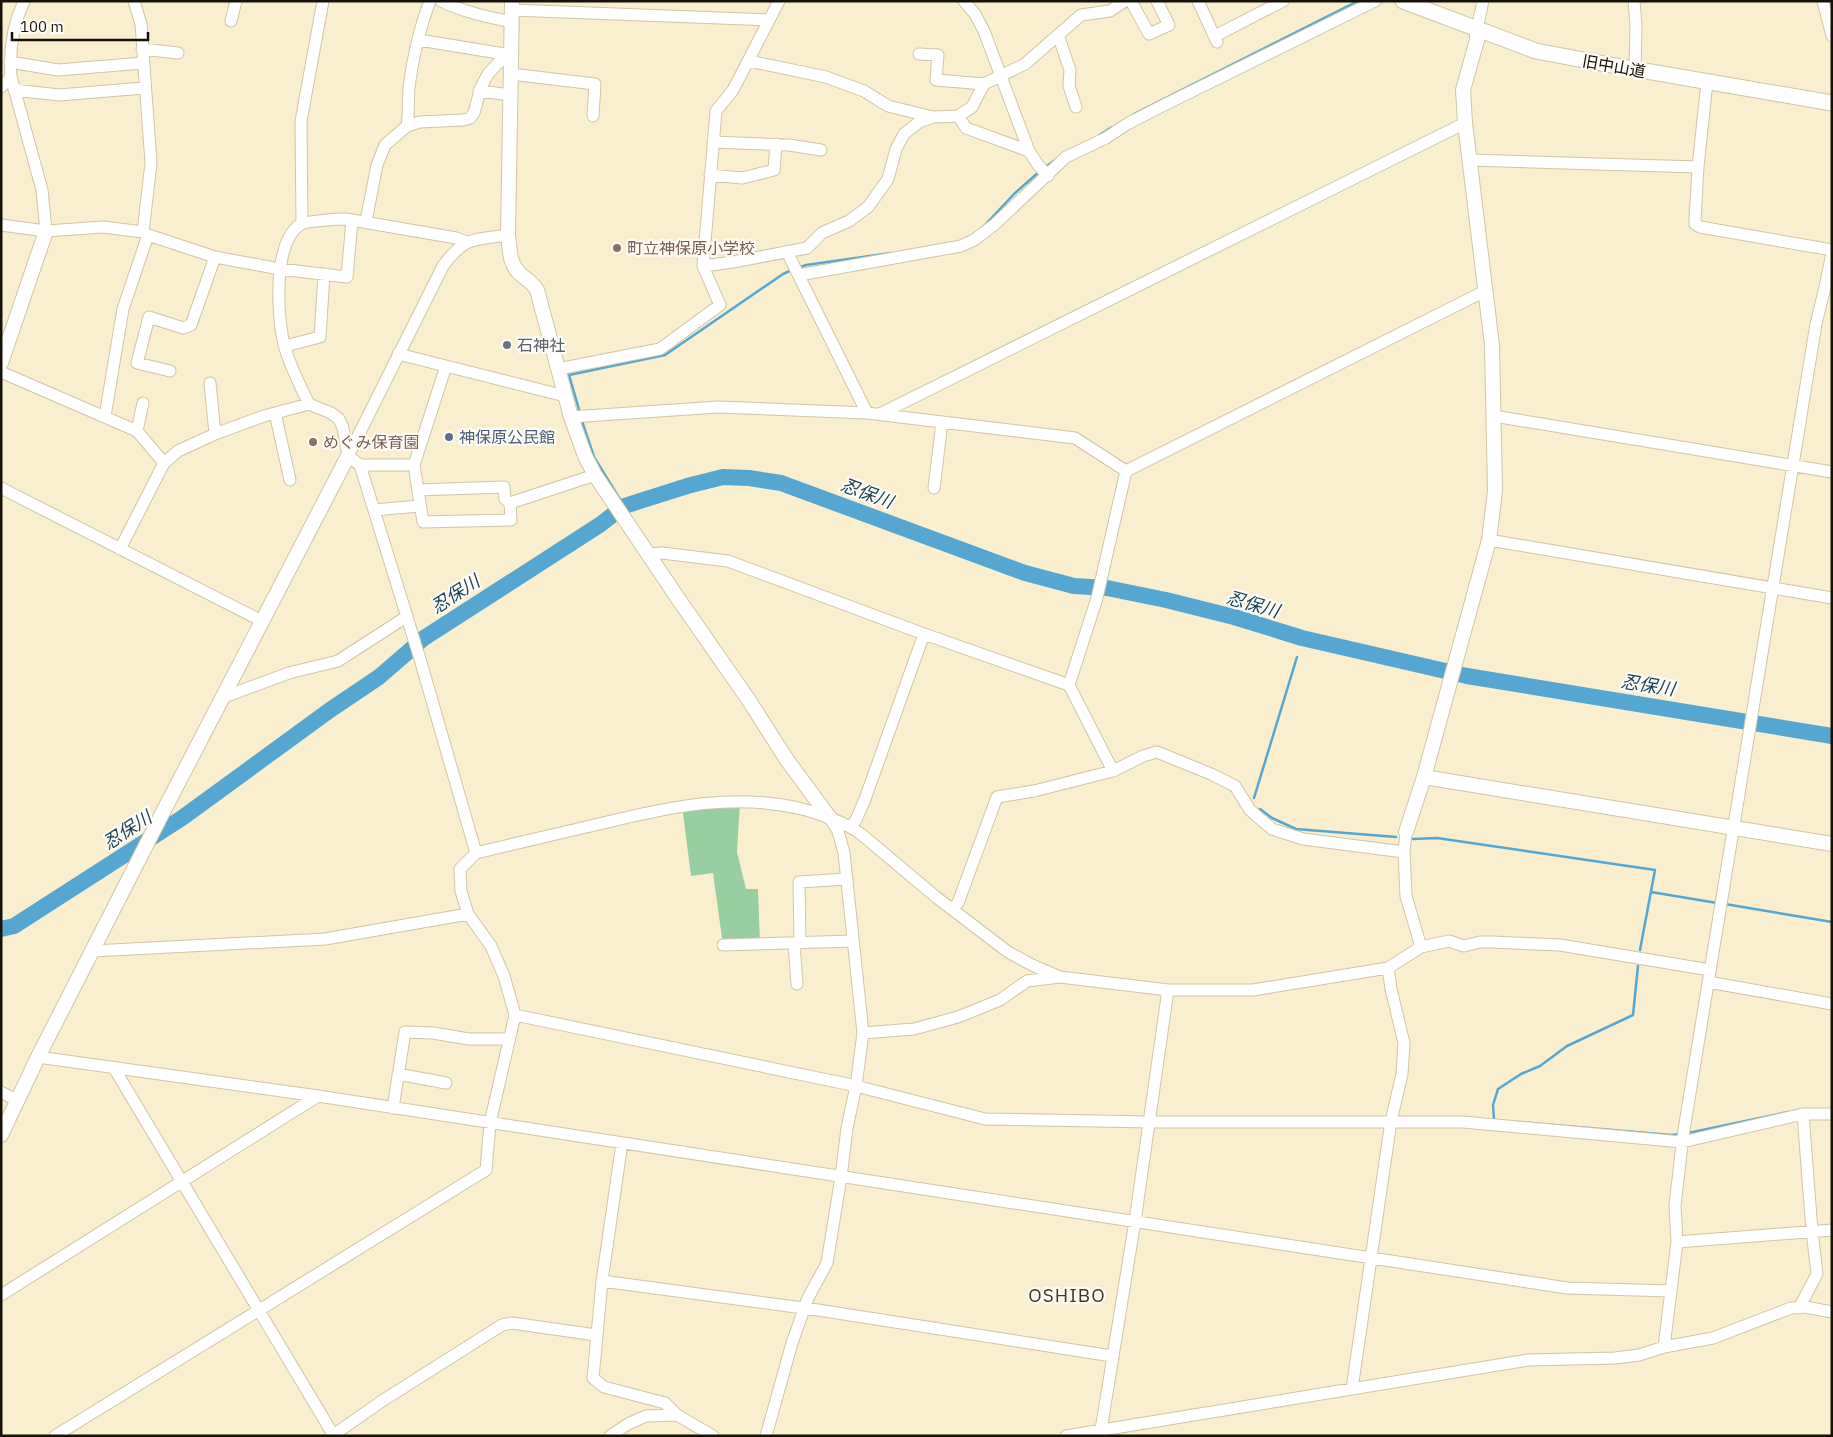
<svg xmlns="http://www.w3.org/2000/svg" width="1833" height="1437" font-family="'IBM Plex Sans','Noto Sans JP',sans-serif">
	<rect width="100%" height="100%" fill="#f9efce"/>
	<path fill="#98cfa2" d="M740,801l-3,51 9,37h12l2,55 -37,1 -10,-72 -22,3 -9,-70z"/>
	<g fill="none" stroke-linecap="round" stroke-linejoin="round">
		<path stroke="#55a7d2" stroke-width="2.5" d="M1134,114l224,-113
			M1098,136l14,-9
			M1044,168l14,-10
			M983,227l32,-34 25,-22
			M798,268l8,-3 85,-12
			M580,413l-11,-38 96,-20 118,-81 9,-4
			M582,421l12,36 30,49
			M1301,642l1,-4
			M1254,798l43,-141
			M1260,809l12,9 24,11 100,8
			M1413,839l24,-1 218,32 -15,80
			M1651,892l66,11
			M1725,904l107,18
			M1496,1120h-2l-1,-15 5,-16 23,-15 19,-8 27,-20 66,-31 5,-49
			M1519,1122l152,13 9,-1
			M1688,1133l100,-21"/>
		<path stroke="#55a7d2" stroke-width="16" d="M1,929l13,-3 168,-108 148,-108 49,-33 45,-39 177,-114 23,-18 63,-20 36,-9 26,1 32,5 244,90 49,13 33,2 59,12 68,17 68,21 165,38 365,60"/>
		<g stroke="#cfc6a6" stroke-width="13">
			<path id="minor" d="M24,1c-11,24 -15,51 -13,76l31,113 4,41
				M134,1l7,23 10,139 -8,69
				M441,1c23,11 46,16 71,21
				M964,1l11,13 9,17 45,120 9,14 10,11
				M1131,1l18,33 20,-9 -12,-24
				M1198,1l19,41
				M1634,1l2,25 -1,43
				M1823,1l9,35
				M512,10l257,10
				M231,21l5,-20
				M1477,29l6,-28
				M1058,35l12,35 -1,16 7,21
				M1215,36l68,-35
				M419,40l92,15
				M142,49l36,4
				M919,54l19,1 -2,25 48,4
				M749,61l77,16 38,14 24,15 45,11
				M10,62l48,8 85,-7
				M511,74l84,10 -2,32
				M1,87l10,-10
				M14,90l45,5 85,-7
				M479,91l32,4
				M958,116l8,12 63,23
				M407,126c2,-14 1,-25 2,-38 3,-26 11,-62 21,-87
				M713,142l76,3 32,5
				M1470,160l228,7 -3,52v5l5,3 132,23
				M1698,167l9,-85
				M710,175l32,3 32,-8 2,-26
				M366,221l11,-56 8,-20 22,-19 13,-4 43,-2 7,-2 4,-5 7,-26 7,-13 10,-11 13,-8
				M302,224l-1,-103 22,-120
				M1,225l45,6 57,-4 40,5 5,3 67,22 65,12 67,8 5,-57
				M788,252l2,6 77,155
				M703,266l30,-4 74,-14 15,-15 27,-12 19,-14 20,-28 8,-30 8,-15 15,-12 14,-5 25,-1 14,-9 12,-23 41,-20 56,-49 29,-4 15,-10
				M799,275l162,-29 13,-6 20,-15 72,-68 40,-19 21,-14 35,-18 213,-105
				M285,346l35,-9 4,-63
				M398,354l167,42
				M558,369l102,-20 60,-44 -17,-39 13,-155 17,-21 46,-89
				M170,371l-33,-8 12,-46 34,11 8,-3 24,-68
				M1,372l136,59 27,32
				M210,383l5,51
				M309,404c-9,-18 -18,-36 -24,-56 -8,-28 -13,-106 16,-124 6,-3 37,-5 45,-5l110,19 11,4
				M275,413l15,67
				M880,414l585,-291
				M105,416l18,-107 25,-74
				M1494,416l338,56
				M571,417l147,-10 149,6 208,25 51,33
				M137,431l6,-28
				M348,456l95,-190c22,-30 31,-26 65,-31
				M360,465h54l9,57 88,-2 -1,-17 85,-28
				M414,465l32,-99
				M1,488l261,133
				M934,488l8,-66
				M418,490l86,-3 1,12 5,4
				M374,510l46,-4
				M1489,540l343,58
				M120,549l44,-86 14,-12 37,-17 49,-18 45,-12 22,9 8,6 4,9 5,28 12,9 60,194 56,194
				M648,554l14,-1 66,8 196,73 145,51 44,86
				M1069,685l28,-87 29,-127 359,-180
				M224,697l65,-24 49,-12 68,-44
				M850,827l6,-7 9,-21 59,-165
				M1406,832l-2,20 2,44 15,51
				M952,909l6,-6 39,-106 37,-6 79,-20 30,-15 14,-4 54,22 24,12 15,24 22,19 31,10 101,13
				M794,943l3,41
				M800,943l-1,-61 48,-3
				M723,945l130,-4
				M93,951l232,-12 143,-25
				M1708,982l124,22
				M515,1015l337,70 133,34 164,3h314l219,20 121,-28h29
				M863,1033l51,-4 44,-12 42,-17 27,-19 33,-4 108,13h85l135,-22 33,-21 28,-6 15,5 16,-4h12l68,3 150,25
				M38,1057l280,39 1249,192 104,3
				M114,1068l220,368
				M398,1074l48,9
				M1,1092l17,9
				M393,1108l12,-76 28,1 36,6h40
				M622,1143l-20,138 -9,97 11,9 61,16 12,12 36,21
				M1677,1242l155,-12
				M602,1281l216,29 294,46
				M1,1295l317,-199
				M1799,1308l18,-34 -5,-43 -9,-117
				M1664,1347l13,-105 -2,-37 8,-69 133,-812 10,-41 6,-30
				M1352,1389l39,-268 11,-47 2,-31 -13,-54 -3,-21
				M1101,1430l34,-209 33,-231
				M55,1436l431,-266 4,-47 25,-108 -11,-39 -13,-30 -23,-32 -7,-23 -1,-22 16,-16c36,-9 73,-17 110,-26 75,-17 143,-37 220,-17 20,6 38,12 55,24l75,63 72,55 24,13 28,12
				M332,1436l50,-35 120,-76 10,-2 84,12
				M610,1436l18,-12 18,-8 31,-1
				M766,1436l26,-93 16,-45 19,-35 14,-86 6,-49 9,-42 7,-53 -19,-180 -6,-22 -9,-14
				M1066,1436l462,-76 87,-2 24,-3 25,-8 49,-9 78,-30 14,-1 27,5"/>
		</g>
		<g stroke="#cfc6a6" stroke-width="16">
			<path id="tertiary" d="M512,1l-4,234c2,14 1,28 11,38 7,6 13,9 18,17l34,127 14,39 10,19 82,122 71,102 39,61 42,57
				M1,363l45,-132
				M1424,777l408,67
				M1406,832l18,-55 65,-237 6,-49 -3,-146 -27,-222 -2,-33 14,-50v-11
				M1,1135l37,-78 125,-245 185,-356"/>
		</g>
		<g stroke="#cfc6a6" stroke-width="17">
			<path id="secondary" d="M1403,1l133,50 69,13 227,39"/>
		</g>
		<use href="#minor" stroke="#fff" stroke-width="11"/>
		<use href="#tertiary" stroke="#fff" stroke-width="14"/>
		<use href="#secondary" stroke="#fff" stroke-width="15"/>
	</g>
	<g fill="#8d6e63" stroke="#fefcf6" stroke-width="2">
		<circle cx="617" cy="248" r="5"/>
		<circle cx="313" cy="442" r="5"/>
	</g>
	<circle fill="#6b7280" stroke="#fefcf6" stroke-width="2" cx="507" cy="345" r="5"/>
	<circle fill="#5c6f8a" stroke="#fefcf6" stroke-width="2" cx="449" cy="437" r="5"/>
	<g text-anchor="middle" dominant-baseline="central" stroke-width="4.5" stroke-linejoin="round" paint-order="stroke">
		<g font-size="16" fill="#161207" stroke="#fefcf6">
			<text transform="translate(1614 66) rotate(10)">旧中山道</text>
		</g>
		<g font-size="16" fill="#785e54" stroke="#fefcf6" text-anchor="start">
			<text x="627" y="248">町立神保原小学校</text>
			<text x="323" y="442">めぐみ保育園</text>
		</g>
		<g font-size="16" fill="#5b616d" stroke="#fefcf6" text-anchor="start">
			<text x="517" y="345">石神社</text>
		</g>
		<g font-size="16" fill="#4e5e75" stroke="#fefcf6" text-anchor="start">
			<text x="459" y="437">神保原公民館</text>
		</g>
		<g font-size="18" font-style="italic" fill="#1f4356" stroke="#fefcf6">
			<text transform="translate(867 493) rotate(20)">忍保川</text>
			<text transform="translate(455 594) rotate(-33)">忍保川</text>
			<text transform="translate(1253 604) rotate(16)">忍保川</text>
			<text transform="translate(1648 685) rotate(9)">忍保川</text>
			<text transform="translate(127 830) rotate(-33)">忍保川</text>
		</g>
		<g font-size="19" letter-spacing="1" fill="#40371c" stroke="#fefcf6">
			<text x="1067" y="1295">OSHIBO</text>
		</g>
	</g>
	<rect width="1833" height="1437" fill="none" stroke="#161207" stroke-width="5"/>
	<path d="M12 32v8h136v-8" fill="none" stroke="#161207" stroke-width="2.5"/>
	<text x="20" y="32" font-size="15" fill="#161207" stroke="#fefcf6" stroke-width="4" paint-order="stroke">100 m</text>
</svg>
